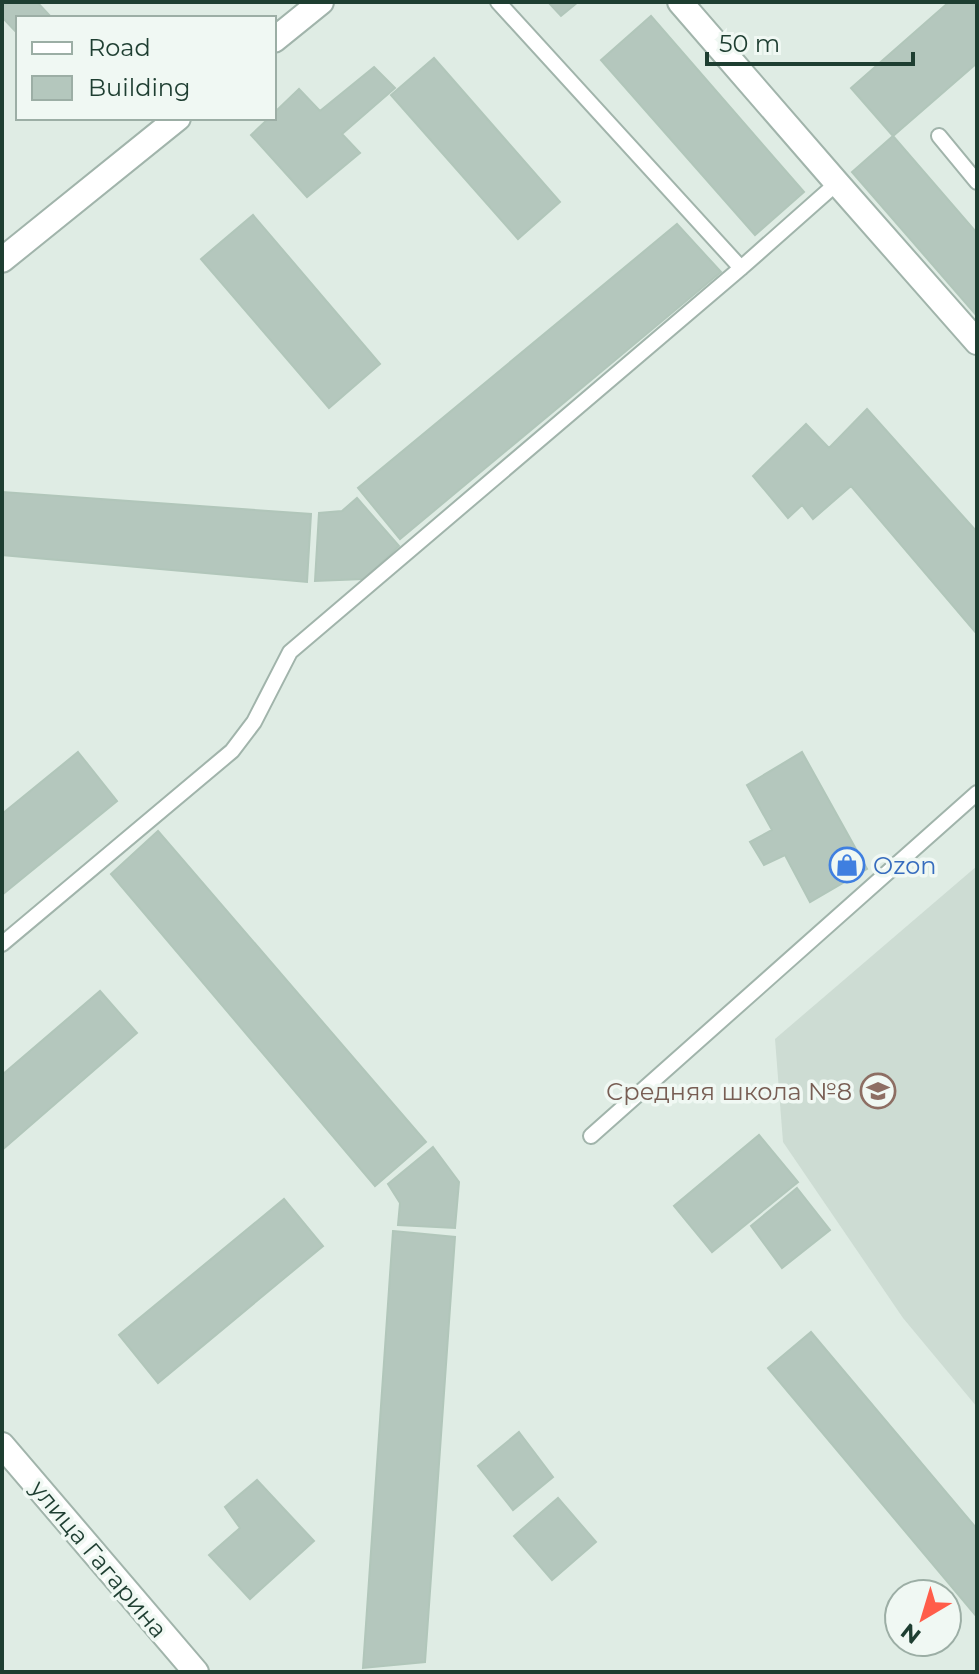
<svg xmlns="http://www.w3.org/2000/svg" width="979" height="1674" font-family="Montserrat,sans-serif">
	<rect width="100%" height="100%" fill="#dfece4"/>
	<path fill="#cddcd3" d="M977,866v541l-74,-89 -120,-176 -8,-103z"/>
	<path fill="#b4c7bd" stroke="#b1c6ba" stroke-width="2" d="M2,2h35l15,16h-34v16l-16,-17z
		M548,2h30l-17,14z
		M949,2h28v61l-84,73 -42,-48z
		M651,16l153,176 -49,43 -154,-175z
		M434,58l126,144 -42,37 -127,-144z
		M374,67l21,21 -53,46 18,19 -53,44 -56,-62 18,-17h5v-5l25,-24 21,22z
		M893,136l84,97v83l-125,-144z
		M253,215l127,149 -51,44 -128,-149z
		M677,224l44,48 -321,267 -42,-51z
		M867,409l110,123v102l-126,-148 -38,33 -11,-14 -14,13 -35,-42 53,-52 23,24z
		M2,492l309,22 -4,68 -305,-27z
		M357,498l42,48 -35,33 -49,2 4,-68 23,-2z
		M78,752l39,49 -115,94v-81z
		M802,752l65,117 -57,33 -25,-47 -21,10 -14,-23 22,-12 -25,-45z
		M158,831l268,311 -51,44 -264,-312z
		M100,991l37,42 -135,117v-75z
		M759,1135l39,47 -86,70 -38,-46z
		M433,1147l26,35 -4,46 -57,-3 2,-22 -12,-19z
		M797,1188l33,42 -48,38 -31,-42z
		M284,1199l39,47 -165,137 -39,-48z
		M393,1231l62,6 -30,425 -62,6z
		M811,1332l166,197v88l-209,-249z
		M519,1432l34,45 -40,33 -35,-44z
		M257,1480l57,61 -64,58 -41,-44 31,-27 -15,-21z
		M558,1498l38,44 -44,38 -38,-44z"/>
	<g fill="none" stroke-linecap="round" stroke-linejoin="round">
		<g stroke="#a1b4ab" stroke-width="18">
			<path id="service" d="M498,2l243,266
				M939,136l38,46
				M2,944l230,-193 22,-29 36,-70 451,-384 96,-85
				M591,1136l386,-343"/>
		</g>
		<g stroke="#a1b4ab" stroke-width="28">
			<path id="minor" d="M680,2l157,181 140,159
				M274,40l47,-38
				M2,260l176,-142
				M2,1445l194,227"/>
		</g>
		<use href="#service" stroke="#fff" stroke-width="14"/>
		<use href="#minor" stroke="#fff" stroke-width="24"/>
	</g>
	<defs>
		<g id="shop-ring" transform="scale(1.8)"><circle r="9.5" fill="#f0f8f3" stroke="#3f7fe0" stroke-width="1.5"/><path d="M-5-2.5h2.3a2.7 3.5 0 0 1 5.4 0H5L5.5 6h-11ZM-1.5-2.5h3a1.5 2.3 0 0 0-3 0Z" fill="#3f7fe0"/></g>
		<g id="school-ring" transform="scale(1.8)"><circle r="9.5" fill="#f0f8f3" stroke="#8d6e63" stroke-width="1.5"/><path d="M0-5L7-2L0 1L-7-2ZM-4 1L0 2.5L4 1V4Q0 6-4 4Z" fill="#8d6e63"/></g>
	</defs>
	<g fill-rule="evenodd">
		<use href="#shop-ring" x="847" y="865"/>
		<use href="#school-ring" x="878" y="1091"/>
	</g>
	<g text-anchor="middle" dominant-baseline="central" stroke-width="7" stroke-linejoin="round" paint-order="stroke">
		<g font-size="24" fill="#366cbe" stroke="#f0f8f3" text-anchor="start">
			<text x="873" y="865">Ozon</text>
		</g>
		<g font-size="24" fill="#785e54" stroke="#f0f8f3" text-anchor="end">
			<text x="852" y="1091">Средняя школа №8</text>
		</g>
		<g font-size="24" fill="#1e3e31" stroke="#f0f8f3">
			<text transform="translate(99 1559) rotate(50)">улица Гагарина</text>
		</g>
	</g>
	<rect width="979" height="1674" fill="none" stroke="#1e3e31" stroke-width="8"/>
	<rect x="16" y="16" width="260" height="104" fill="#f0f8f3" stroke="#9caea5" stroke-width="2"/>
	<rect x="32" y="42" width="40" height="12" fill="#ffffff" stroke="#9caea5" stroke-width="2"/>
	<text x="88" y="56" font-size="24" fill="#1e3e31">Road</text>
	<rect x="32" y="76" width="40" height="24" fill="#b4c7bd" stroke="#9caea5" stroke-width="2"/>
	<text x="88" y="96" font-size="24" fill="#1e3e31">Building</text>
	<g transform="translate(923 1618) rotate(218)"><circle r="38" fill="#f0f8f3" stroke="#9caea5" stroke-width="2"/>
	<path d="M0-6L14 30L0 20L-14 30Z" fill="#ff5d4a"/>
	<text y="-12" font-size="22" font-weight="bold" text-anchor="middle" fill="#1e3e31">N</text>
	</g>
	<path d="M707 52v12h206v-12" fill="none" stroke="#1e3e31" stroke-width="4"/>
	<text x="719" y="52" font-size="24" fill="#1e3e31" stroke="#f0f8f3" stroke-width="6" paint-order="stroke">50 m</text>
</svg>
